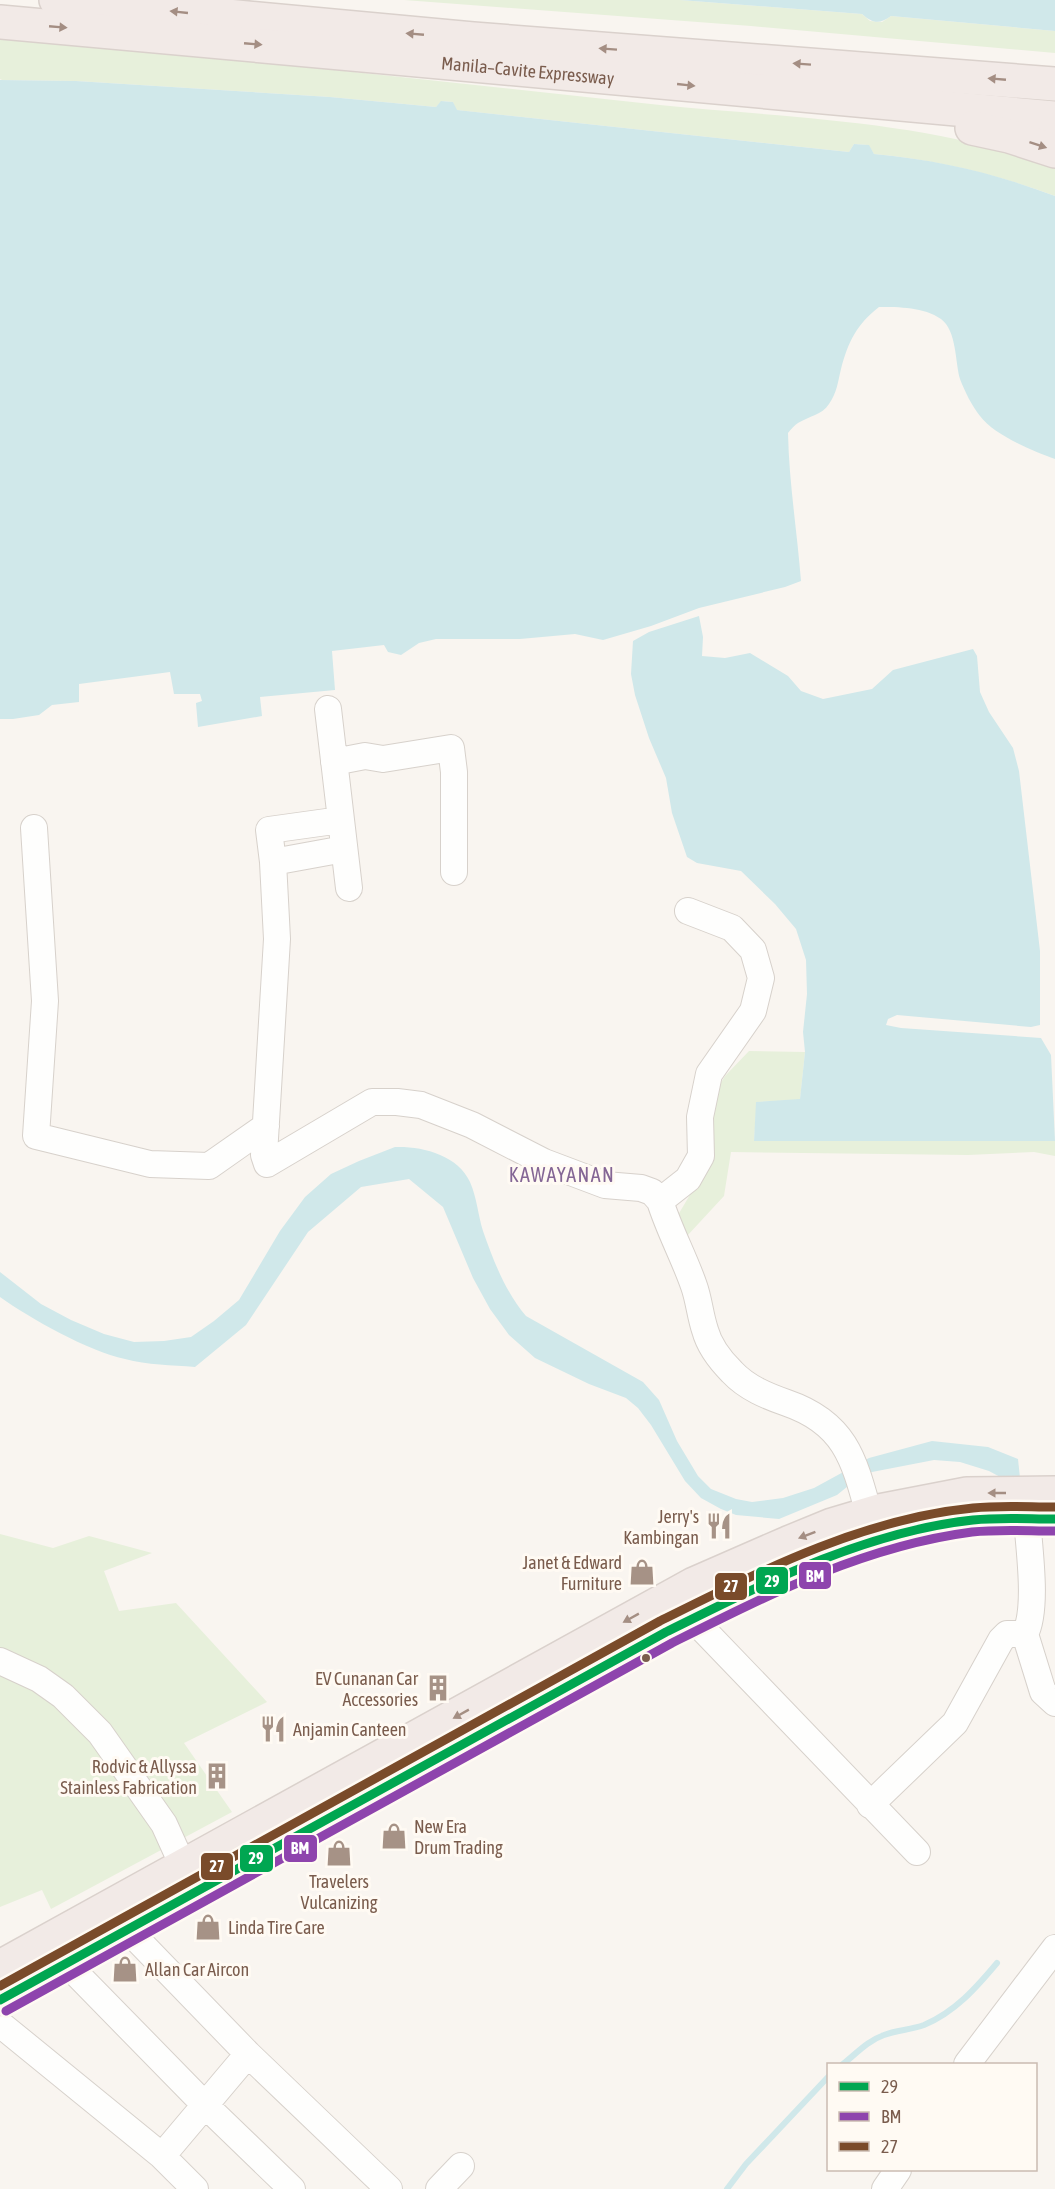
<svg xmlns="http://www.w3.org/2000/svg" width="1055" height="2189" font-family="'Asap Condensed',sans-serif">
	<rect width="100%" height="100%" fill="#f9f5f0"/>
	<path fill="#e7f0db" d="M404,0h276l182,14 8,7 12,1 9,-6 164,15v22l-304,-27z
		M0,36c220,21 440,45 660,69 127,13 276,15 395,64v27c-60,-22 -117,-36 -181,-42l-6,-9 -14,-1 -5,8 -393,-42 -3,-8 -11,-1 -6,6 -106,-10 -254,-16 -74,-1 -2,-1z
		M749,1051l56,1 -5,48 -43,2 -3,39h301v15l-21,-4 -66,3 -237,-3 -7,44 -37,40 -9,-21 29,-49 2,-64 16,-26z
		M0,1534l53,14 36,-12 63,17 -48,18 15,40 57,-8 91,99 -83,41 48,69 -181,97 -9,-19 -42,17z"/>
	<path fill="#d0e8ea" d="M680,0h375v31l-164,-15c-11,8 -18,8 -29,-2z
		M0,80l76,1 254,16 106,10 5,-6 12,1 4,8 392,42 5,-8 15,1 5,9c65,6 120,19 181,42v263c-22,-8 -61,-24 -75,-43 -8,-10 -15,-24 -20,-37 -5,-17 -3,-48 -19,-60 -17,-12 -42,-12 -62,-12 -22,17 -31,35 -38,62 -3,12 -4,24 -12,35 -7,11 -20,12 -31,19 -3,2 -7,6 -10,10 1,49 9,98 13,148l-16,6 -86,21 -48,18 -48,14 -28,-6 -55,5h-84l-17,4 -18,12 -13,-3 -4,-7 -52,6 3,39 -75,7 2,19 -64,11 -2,-24 6,-2 -2,-7h-26l-4,-22 -91,12v18l-27,3 -13,10 -26,4h-13z
		M699,616l4,21 -1,19 23,2 25,-5 38,23 13,15 22,8 49,-10 21,-19 80,-21 4,7 3,36 9,20 24,36 6,23 21,180v74l-9,2 -134,-12 -9,4 -2,6 15,3 140,10 10,17 4,86h-301l2,-39 44,-3 5,-47 -2,-20 4,-38 -1,-34 -10,-31 -21,-25 -34,-33 -44,-8 -10,-6 -15,-44 -6,-35 -17,-40 -14,-43 -4,-21 2,-33 16,-9z
		M395,1147c27,-1 63,8 75,35 7,16 8,33 13,49 10,29 23,62 43,85l117,66 16,18 18,41 21,35 13,13 25,10 16,3 31,-4 31,-10 55,-30 63,-17 56,6 30,12 2,19h-18l-13,-7 -29,-9 -26,-2 -62,12 -19,10 -16,13 -58,24 -43,-4 -15,-6 -20,-11 -16,-17 -34,-56 -13,-17 -12,-10 -37,-14 -54,-26 -26,-23 -19,-26 -17,-31 -30,-71 -34,-28 -48,8 -53,45 -62,93 -51,42c-23,-2 -48,-2 -70,-8 -37,-8 -94,-40 -125,-62v-25l41,32 30,16 33,14 30,8 30,-1 27,-4 23,-16 25,-21 41,-69 25,-34 26,-23 28,-13z"/>
	<g fill="none" stroke-linecap="round" stroke-linejoin="round">
		<path stroke="#d0e8ea" stroke-width="6" d="M843,2064c13,-10 24,-23 41,-29 12,-5 27,-5 40,-10 31,-13 52,-37 73,-62
			M727,2189l19,-25 82,-87"/>
		<g stroke="#d7d1cb" stroke-width="28">
			<path id="minor" d="M328,709l21,179
				M334,762l31,-6 18,3 68,-11 3,24v100
				M34,828l11,173 -9,135 114,28 59,2 57,-40
				M344,849l-71,13 4,77 -13,216 3,9 105,-62h25l24,3 51,20 72,37 61,23 36,3 11,4 8,9c9,29 24,56 34,85 5,14 6,29 11,44 4,15 16,31 27,42 15,16 35,24 55,31 58,20 67,56 82,111
				M273,862l-4,-32 72,-10
				M660,1201l28,-22 13,-23 -1,-39 9,-43 44,-63 8,-33 -8,-28 -21,-22 -44,-17
				M693,1619l224,233
				M1025,1634l18,58 12,11
				M0,1661l39,18 24,17 37,37 64,91 19,42
				M870,1805l85,-82 46,-83 6,-6h18c13,-25 4,-86 2,-115
				M128,1930l120,124 141,135
				M67,1964l138,141 87,84
				M0,2024l162,132 33,33
				M967,2064l88,-116
				M162,2156l86,-102
				M439,2189l22,-23
				M885,2189l13,-19"/>
		</g>
		<g stroke="#dad1cc" stroke-width="36">
			<g id="highway">
				<path d="M56,0l417,39 582,45"/>
				<path id="s1" d="M0,22l1055,96"/>
				<path d="M972,128l37,8 46,15"/>
				<path d="M0,1967l694,-383 94,-41 44,-18 47,-14 88,-17 88,-1"/>
				<path d="M0,2000l666,-368c97,-48 198,-101 307,-112 27,-2 55,-1 82,-1"/>
			</g>
		</g>
		<use href="#minor" stroke="#fefefd" stroke-width="26"/>
		<use href="#highway" stroke="#f2eae7" stroke-width="33"/>
		<g stroke="#fffaf3" stroke-width="14">
			<path id="bus-1" d="M0,2000l666,-368c97,-48 197,-100 307,-112 27,-3 55,-1 82,-1"/>
		</g>
		<g stroke="#fffaf3" stroke-width="14">
			<path id="bus-2" d="M6,2011l666,-368c96,-48 192,-97 300,-111 27,-3 56,-1 83,-1"/>
		</g>
		<g stroke="#fffaf3" stroke-width="14">
			<path id="bus-3" d="M0,1986l660,-365c99,-49 201,-102 313,-113 27,-3 55,-1 82,-1"/>
		</g>
		<use href="#bus-1" stroke="#00a651" stroke-width="9"/>
		<use href="#bus-2" stroke="#8e44ad" stroke-width="9"/>
		<use href="#bus-3" stroke="#7a4b2a" stroke-width="9"/>
	</g>
	<defs><path id="oneway-solid" d="M-6-.8H1V-3.2L6.5 0L1 3.2V.8H-6Z" transform="scale(1.5)"/></defs>
	<g fill="#a48e83">
		<use href="#oneway-solid" transform="translate(179 12) rotate(-174)"/>
		<use href="#oneway-solid" transform="translate(58 27) rotate(5)"/>
		<use href="#oneway-solid" transform="translate(415 34) rotate(-175)"/>
		<use href="#oneway-solid" transform="translate(253 44) rotate(5)"/>
		<use href="#oneway-solid" transform="translate(608 49) rotate(-176)"/>
		<use href="#oneway-solid" transform="translate(802 64) rotate(-176)"/>
		<use href="#oneway-solid" transform="translate(997 79) rotate(-175)"/>
		<use href="#oneway-solid" transform="translate(686 85) rotate(6)"/>
		<use href="#oneway-solid" transform="translate(1038 145) rotate(18)"/>
		<use href="#oneway-solid" transform="translate(997 1493) rotate(-180)"/>
		<use href="#oneway-solid" transform="translate(807 1535) rotate(159)"/>
		<use href="#oneway-solid" transform="translate(631 1618) rotate(151)"/>
		<use href="#oneway-solid" transform="translate(461 1714) rotate(151)"/>
	</g>
	<defs>
		<g id="restaurant-bare" transform="scale(2.07)"><path d="M-5-6h1v4h1v-4h1v4h1v-4h1v5L-1.5 .5V6h-2V.5L-5-1ZM5-6V6H3V1.5H1.5Q1.5-4 5-6Z" fill="#a69286" stroke="#fffaf3" stroke-width="2.5" paint-order="stroke"/></g>
		<g id="shop-bare" transform="scale(2.07)"><path d="M-5-2.5h2.3a2.7 3.5 0 0 1 5.4 0H5L5.5 6h-11ZM-1.5-2.5h3a1.5 2.3 0 0 0-3 0Z" fill="#a69286" stroke="#fffaf3" stroke-width="2.5" paint-order="stroke"/></g>
		<g id="building-bare" transform="scale(2.07)"><path d="M-4-6H4V6H1V3H-1V6H-4ZM-2.5-4.3h1.7v1.8h-1.7ZM.8-4.3h1.7v1.8H.8ZM-2.5-1h1.7V.8h-1.7ZM.8-1h1.7V.8H.8Z" fill="#a69286" stroke="#fffaf3" stroke-width="2.5" paint-order="stroke"/></g>
	</defs>
	<g fill-rule="evenodd">
		<use href="#restaurant-bare" x="719" y="1526"/>
		<use href="#shop-bare" x="642" y="1572"/>
		<use href="#building-bare" x="438" y="1688"/>
		<use href="#restaurant-bare" x="273" y="1729"/>
		<use href="#building-bare" x="217" y="1776"/>
		<use href="#shop-bare" x="394" y="1836"/>
		<use href="#shop-bare" x="339" y="1853"/>
		<use href="#shop-bare" x="208" y="1927"/>
		<use href="#shop-bare" x="125" y="1969"/>
	</g>
	<circle fill="#7a5c4d" stroke="#fffaf3" stroke-width="2" cx="646" cy="1658" r="5"/>
	<g text-anchor="middle" dominant-baseline="central" stroke-width="6" stroke-linejoin="round" paint-order="stroke">
		<g font-size="18" fill="#7a5c4d" stroke="#fffaf3">
			<text stroke="none"><textPath href="#s1" startOffset="530">Manila–Cavite Expressway</textPath></text>
		</g>
		<g font-size="18" fill="#7a5c4d" stroke="#fffaf3" text-anchor="end">
			<text x="699" y="1516">Jerry's<tspan x="699" dy="21">Kambingan</tspan></text>
			<text x="622" y="1562">Janet &amp; Edward<tspan x="622" dy="21">Furniture</tspan></text>
			<text x="418" y="1678">EV Cunanan Car<tspan x="418" dy="21">Accessories</tspan></text>
			<text x="293" y="1729" text-anchor="start">Anjamin Canteen</text>
			<text x="197" y="1766">Rodvic &amp; Allyssa<tspan x="197" dy="21">Stainless Fabrication</tspan></text>
			<text x="414" y="1826" text-anchor="start">New Era<tspan x="414" dy="21">Drum Trading</tspan></text>
			<text x="339" y="1881" text-anchor="middle">Travelers<tspan x="339" dy="21">Vulcanizing</tspan></text>
			<text x="228" y="1927" text-anchor="start">Linda Tire Care</text>
			<text x="145" y="1969" text-anchor="start">Allan Car Aircon</text>
		</g>
		<g font-size="20" letter-spacing="1.5" fill="#846695" stroke="#fffaf3">
			<text x="562" y="1174">KAWAYANAN</text>
		</g>
	</g>
	<g stroke="#fffaf3" stroke-width="2">
		<rect x="798" y="1561" width="34" height="29" rx="6" fill="#8e44ad"/>
		<rect x="755" y="1566" width="34" height="29" rx="6" fill="#00a651"/>
		<rect x="714" y="1572" width="34" height="29" rx="6" fill="#7a4b2a"/>
		<rect x="283" y="1834" width="35" height="29" rx="6" fill="#8e44ad"/>
		<rect x="239" y="1844" width="35" height="29" rx="6" fill="#00a651"/>
		<rect x="200" y="1852" width="34" height="29" rx="6" fill="#7a4b2a"/>
	</g>
	<g font-size="16" text-anchor="middle" font-weight="bold" fill="#fff">
		<text x="815" y="1582">BM</text>
		<text x="772" y="1587">29</text>
		<text x="731" y="1592">27</text>
		<text x="300" y="1854">BM</text>
		<text x="256" y="1864">29</text>
		<text x="217" y="1872">27</text>
	</g>
	<rect x="827" y="2063" width="210" height="108" fill="#fffaf3" stroke="#cabbb1" stroke-width="1.5"/>
	<rect x="839" y="2082" width="30" height="9" fill="#00a651" stroke="#cabbb1" stroke-width="1.5"/>
	<text x="881" y="2093" font-size="18" fill="#7a5c4d">29</text>
	<rect x="839" y="2112" width="30" height="9" fill="#8e44ad" stroke="#cabbb1" stroke-width="1.5"/>
	<text x="881" y="2123" font-size="18" fill="#7a5c4d">BM</text>
	<rect x="839" y="2142" width="30" height="9" fill="#7a4b2a" stroke="#cabbb1" stroke-width="1.5"/>
	<text x="881" y="2153" font-size="18" fill="#7a5c4d">27</text>
</svg>
